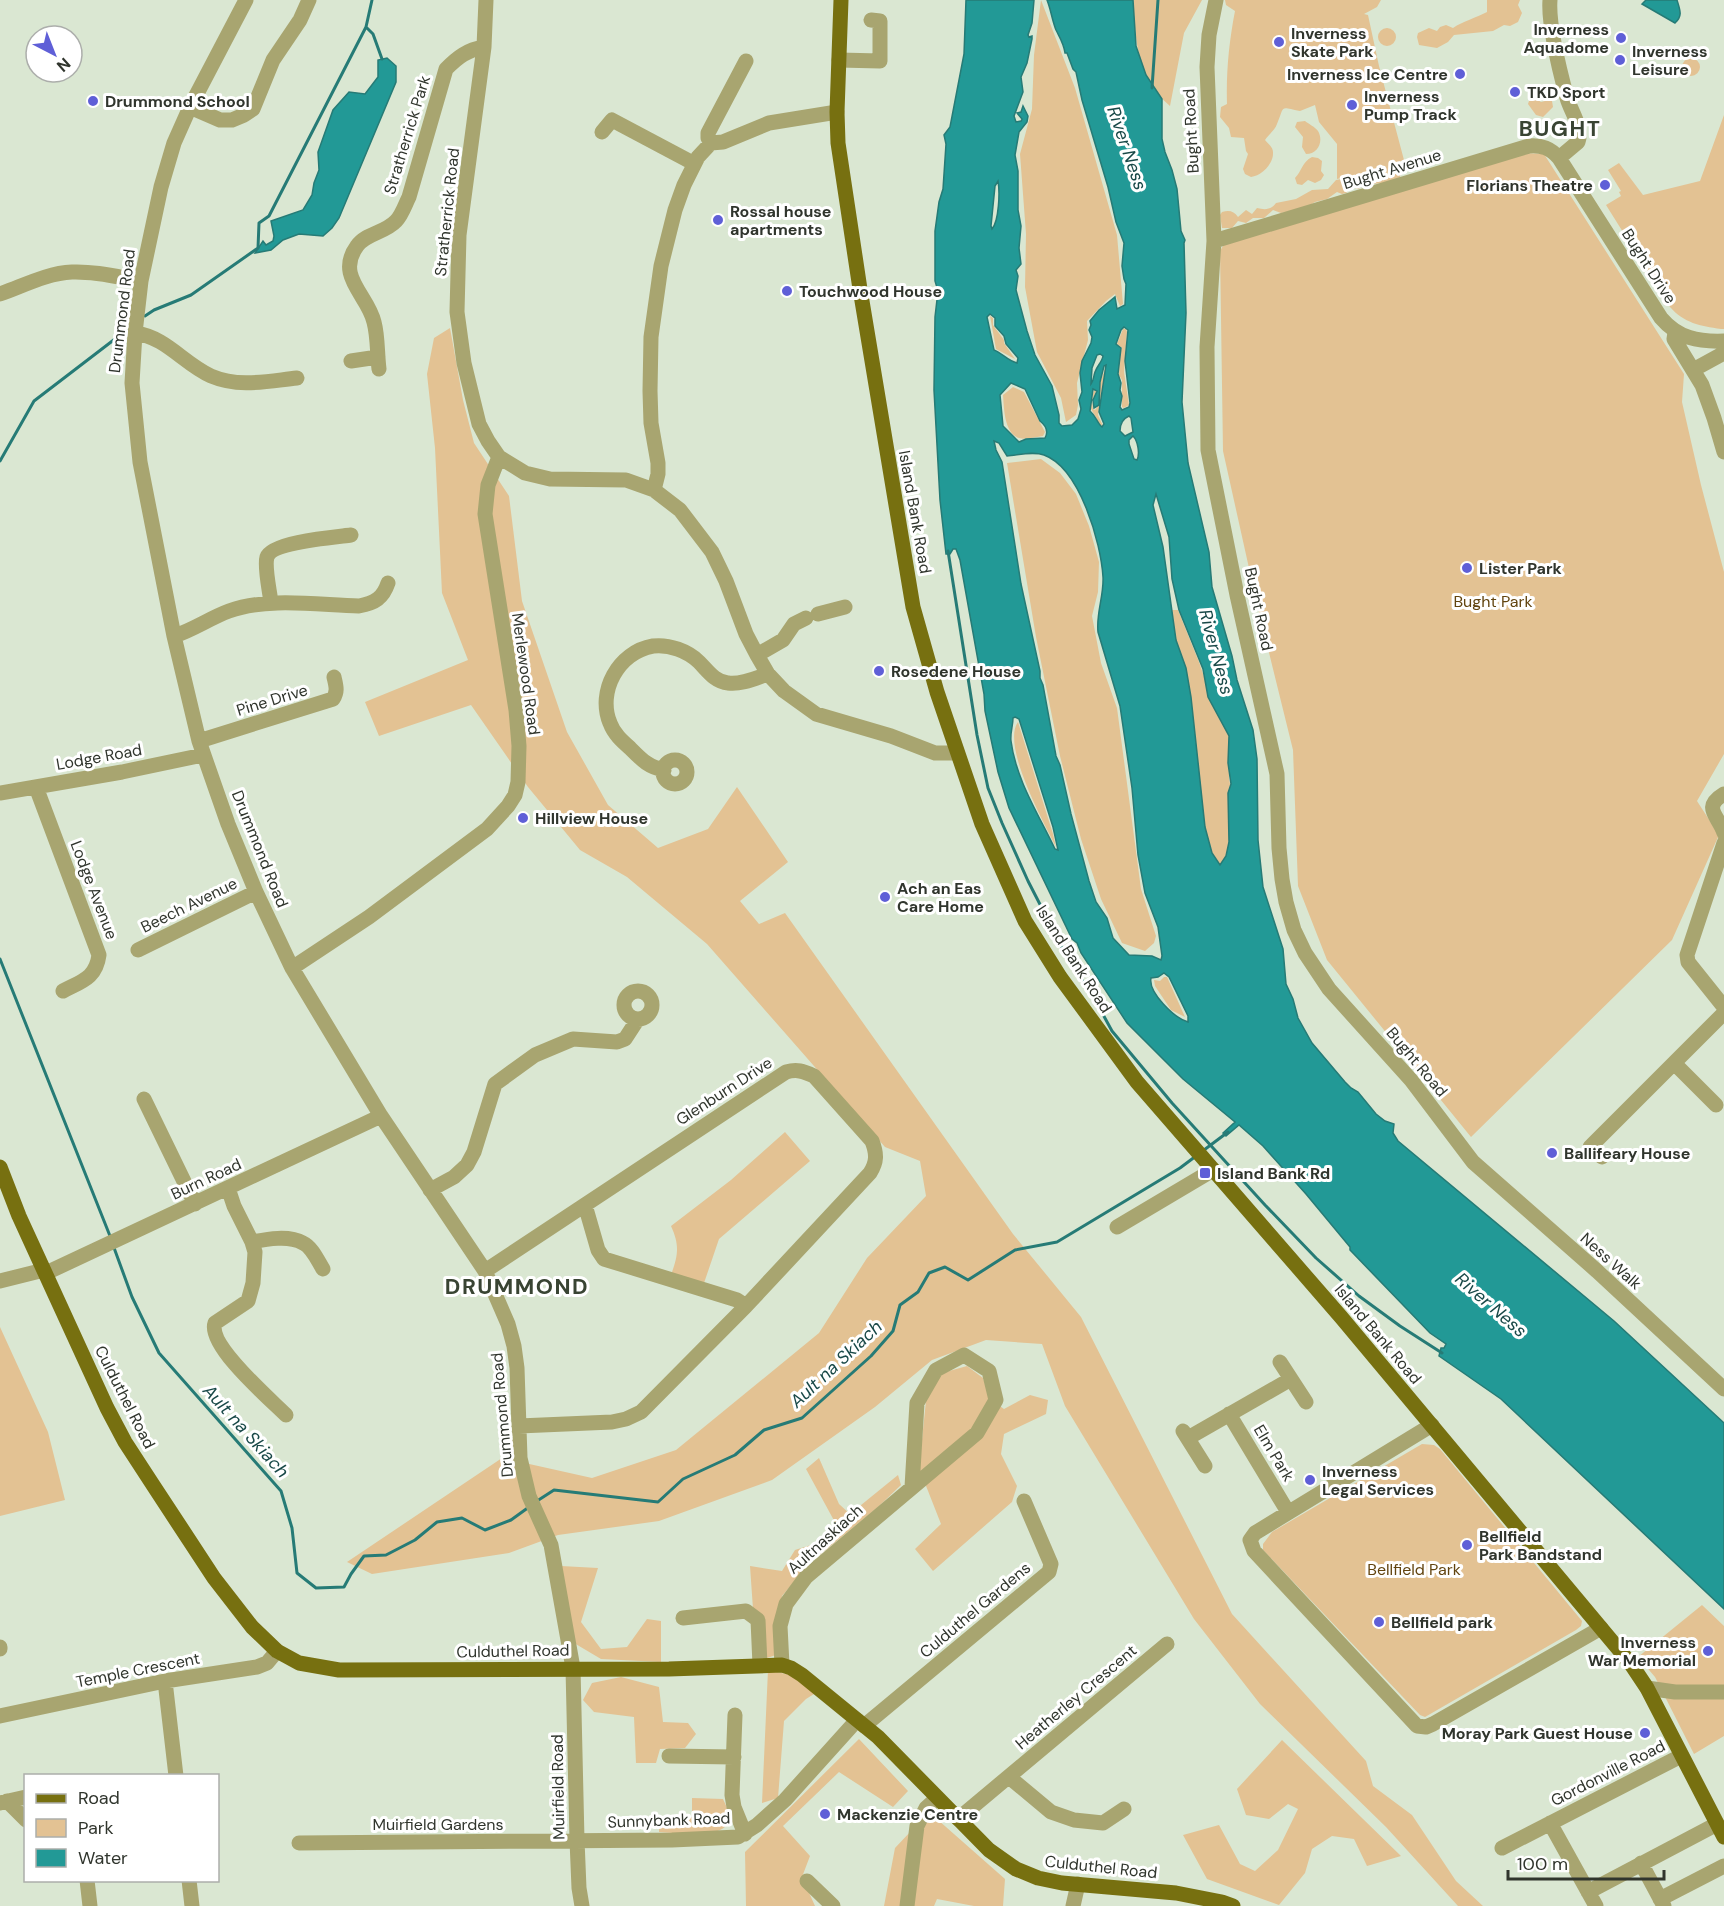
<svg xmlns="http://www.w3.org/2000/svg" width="1724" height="1906" font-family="'DM Sans',sans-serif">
	<rect width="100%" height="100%" fill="#dae7d2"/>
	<path fill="#e3c293" d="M1041,0l34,88 42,147 6,69 -3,2 -5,-12 -9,7 -19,20 1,19 -11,43 1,22 -2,10 -10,7 -5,-24 -24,-46 -12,-65 1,-53 -6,-80 12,-45 2,-54z
		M1133,0h69l-18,33 -14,73c-34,-29 -34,-64 -37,-106z
		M1225,0h156l-4,7 -13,7 4,1 11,51 25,94 -15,5 12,8 -2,8 -34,4 -7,4 -6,-2 -6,6 -4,1 -5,-2 -10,7 -12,3 -11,7 -23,4 -8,-3 -9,8h-11l-7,5 -8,-2 -6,7h-10l-2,-13 2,-3c7,-2 12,-1 16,5l8,-7 6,4 5,-6c8,2 14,2 19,-5l20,-4 16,-9 16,-1 8,-9 11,-2 2,-2 -12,3v-35l-18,-22 -4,-17 -15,6c-21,-4 -15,-6 -23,13 -2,6 -8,10 -12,16 3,4 8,7 8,12 1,12 -12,24 -22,25l-6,-3 -2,-5 5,-15 -2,-3 -2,-13 -13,-1 -2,-9 -9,-11 1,-10 6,-3c-1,-32 2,-62 8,-93l-9,-6z
		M1487,0h33l-2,5 4,8 -4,9 -8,4 -6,-1 -11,6 -39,4 -6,7 -11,6 -18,-3 -2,-8 1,-4 11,-5 8,3 3,-4 6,-2 7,3c10,-7 23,-10 34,-16z
		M1378 37a9 9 0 1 1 18 0a9 9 0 1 1-18 0Z
		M1682 67a9 9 0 1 1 18 0a9 9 0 1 1-18 0Z
		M1535,98l6,4 8,-2 3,1 1,6 -10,10 -7,-2 -8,-11 1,-3z
		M1724,115v214h-3c-21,-3 -37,-6 -51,-22l-64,-102 15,-9 -2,-4 2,-1 -13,-21 11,-7 24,32 57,-14z
		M1305,121c4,3 10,6 13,10 6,10 0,23 -12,23l-4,-7 1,-10 -8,-10 2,-5z
		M1524,153l20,1 140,220 -2,28 19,83 23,87v182l-27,47 22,34 -47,105 -201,197 -144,-177 -29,-74 -5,-136 -36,-146 -34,-153 -3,-200 4,-7z
		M1312,157l6,1 4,3 -1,10 3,4 -3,5 -6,3 -7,-3 -6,5 -5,-1 -2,-6c7,-7 7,-16 17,-21z
		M990,316l3,2v7l11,15v3l11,16 -19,-10z
		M450,328l13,72 11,43 35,53 13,105 45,131 41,73 50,43 50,-19 29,-42 51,75 -48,39 19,23 26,-11 228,321 68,83 151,297 134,147 7,25 39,29 44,66 27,25h-25l-72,-79 -126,-123 -66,-85 -129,-213 -23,-62 -56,-4 -54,20 -57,47 -103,73 -113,41 -101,14 -49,18 -137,21 -25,-12 155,-104 90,20 84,-28 143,-117 48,-75 59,-62 -6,-35 -35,-14 -178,-203 -80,-67 -47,-27 -52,-63 -57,-82 -92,31 -14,-34 103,-42 -26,-67 -7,-145 -8,-74 7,-36z
		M1123,329h3l1,3 -3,40 5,33 -5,3 -2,-1v-27l-3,-5 1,-22 2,-5 -5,-4z
		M1106,366l-8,49 5,11 -3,-1 -10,-18 4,-17 2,1 -4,10 1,8 2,1 4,-5 1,-22z
		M1013,387l11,5 21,40 -2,4c-7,1 -17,4 -24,2 -15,-5 -15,-30 -16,-43z
		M1041,459l19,14 16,21 13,32 10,36 -1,30 -6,24 9,47 16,45 24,181 15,47 -2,7 -9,8 -23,-8 -21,-44 -20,-60 -21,-83 -24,-119 -29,-174z
		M1172,610h6l21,52 11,32 18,26 5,31 -4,27 3,19 -2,65 -12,6 -14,-18 -12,-66z
		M1018,722l35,112 3,13c-12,-24 -55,-102 -38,-125z
		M1164,977h3l18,40 -14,-7 -16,-24 -1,-6 6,1z
		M785,1132l25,29 -91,78 -16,47 -32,-11c7,-20 9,-29 0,-49l60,-46z
		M0,1327l48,105 17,68 -65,16z
		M967,1366l16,12 7,21 14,10 26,-14 18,5 -2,14 -42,20 -3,20 16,32 -5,16 -79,69 -18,-22 26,-25 -22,-56 7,-67 16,-28z
		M1422,1444l12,1 6,4 142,172 -1,5 -5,4 -151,87 -5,-2 -157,-165v-6l9,-12z
		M819,1458l20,46 11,10 48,-39 3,10 -24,23 -67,55 -28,33 -6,59 -9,3 -14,-49 -3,-43 32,5 13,-21 19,-6 23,-18 -31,-57z
		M561,1566l37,2 -17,54 20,27 26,-2 20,-28 14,2v41l-60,-3 -27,-16z
		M1702,1605l22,21v110l-30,18 -39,-77 -17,-20z
		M768,1670l27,6 19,18 -8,5 -22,22 -6,77 -16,5z
		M621,1677l38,10 4,35 25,1 8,11 -11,14 -25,1 -4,14h-20l-2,-46 -40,-5 -11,-12 9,-17z
		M859,1739l49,52 -15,16 -54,-35 -56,54 27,30 -8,21 13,29h-69l-1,-54z
		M1282,1740l119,116 -34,10 -13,-27 -22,-3 -20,13 -7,24 -26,32 -72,-26 -24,-44 36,-10 21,39 15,7 23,-21 20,-41 -10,-5 -19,15 -23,-4 -9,-26z
		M692,1798l31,1c3,7 8,15 6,22 -6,19 -54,12 -70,11v-15h33z
		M929,1812l76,67 -2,27h-29l-37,-7 -3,7h-50l11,-58z"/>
	<path fill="#229996" stroke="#267b76" stroke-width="1.5" fill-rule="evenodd" d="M966,0h68l-2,23 -4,12 1,2 3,-1v3l-5,24 -6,14 2,15 -9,24 2,6 5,-1 1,-2 -5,-6 4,-1 2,-6 5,10 -1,6 -8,10 -4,23 3,16v39l3,16 -2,22 2,16 -5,6 2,6 -2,14 11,41 8,24 17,31 7,29v8l3,3 10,-1 6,-6 3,-10 -2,-9 3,-8 -2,-19 2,-12 9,-18 1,-6 -3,-7 2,-5 -1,-4 9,-11 16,-13 2,12 8,-4 1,-21 -2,-5 -2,-13 2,-23 -8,-21 -8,-35 -26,-87 -6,-28 -3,-3 -6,-16h-2c-1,-9 -5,-15 -9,-23 -4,-10 -5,-20 -9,-30h86l3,46 10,29 16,24v40l3,13 7,18 5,19 4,42 4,9 -1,3 2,70 -4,89 6,61 21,89 3,35 20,69 5,24 16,50 4,29 1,81 5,47 20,62 3,35 7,15 5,19 14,25 33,39 6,6 7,4 18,22 9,7 9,3 -1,9 5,8 216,180 110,102v186l-223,-210 -62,-43 2,-8h3l2,-4 -16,-11 -80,-83v-3l-44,-53 -43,-48 -24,-21 -13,11 -3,-3 12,-11 -52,-43 -56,-56 -46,-70 -4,-10 -5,-4 -63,-131 -11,-36 -13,-61 -1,-17 -24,-134 -4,-11h-3l-3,5h-4l-6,-54 -6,-110 1,-73 3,-26 -3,-10v-50l4,-29 4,-13 3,-45 -2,-9 6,-8 14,-73zM998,181c2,11 1,40 -6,48l-1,-3 4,-40zM990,314l5,4v8l9,10 2,8 12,14 -1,5c-9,-2 -15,-10 -23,-13l-7,-33zM1124,327l4,3 -3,31 5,42 -1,4 -7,3 -2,-3 2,-11 -2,-6 1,-7 -3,-9 3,-26 -5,-4 5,-14zM1100,354l3,2c-1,6 -6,10 -8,16 -2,6 -1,8 -4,12l1,-16 5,-13zM1106,365l-7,47 5,12 -2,3c-5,-4 -6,-11 -12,-16l3,-22 4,2 -4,9 1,8 5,-3 1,-23 4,-16zM1011,383l14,6 15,32c5,4 9,10 5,17l-19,1 -7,3 -16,-16 -3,-31zM1129,416l2,2 2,14 -8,4 -5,-5c0,-7 2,-12 9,-15zM1133,436c5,5 7,18 4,24l-3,-1 -5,-15v-4zM994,441l5,2 8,13c12,-1 26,-5 37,-1 36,13 57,88 59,122 1,19 -7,36 -5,55l22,74 12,82 6,67 7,38 13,34 4,29 -1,4 -9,-4 -23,-1 -16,-17 -6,-20 -11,-16 -7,-21 -18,-67 -11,-49 -4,-9 -13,-71 -3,-7v-7l-19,-87 -19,-122 -6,-12zM1156,494l13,43 3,42 7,31 24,59 5,28 21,39 -1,27 3,21 -3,9 1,49 -3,14 -6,9 -8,-12 -7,-26 -14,-130 -5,-29 -10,-28 -13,-93 -10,-42zM1015,717l4,2 34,108 5,23 -3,-1c-16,-34 -39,-69 -44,-108 -1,-8 2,-15 2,-23zM1164,973l5,4 19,39v6c-14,-4 -40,-30 -37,-44l7,-1z
		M1646,0h31c3,10 6,16 -2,23l-33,-19z
		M387,58l9,8v16l-57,136 -7,10 -9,8 -24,-2 -16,6 -12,10 -16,3 8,-12 3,4 7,-4 1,-5 -3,-15 32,-11 9,-15 2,-12 5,-13 -1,-18 15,-42 16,-18 16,2 13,-17v-17z"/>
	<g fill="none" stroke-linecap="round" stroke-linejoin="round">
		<path stroke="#267b76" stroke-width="3" d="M366,27l7,7 9,25
			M1152,88l6,-88
			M145,316l9,-6 37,-15 67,-47 1,-25 10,-7 97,-189 6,-27
			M0,461l34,-60 94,-72
			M948,551l29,184 11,53 14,35 26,58 39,76 27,41 18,33 60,72 93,102 51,53 43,38 41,30 42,27
			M0,959l110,277
			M1204,1150l24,-18
			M113,1245l19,52 27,56 122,138 11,37 5,45 19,15 28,-1 7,-13 13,-18 22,-1 29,-15 22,-18 25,-4 23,12 26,-10 18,-13
			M537,1501l17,-11 104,12 25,-23 52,-24 29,-25 38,-12 69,-62 22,-25 7,-26 18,-13 11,-19 16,-6 23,13 47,-30 42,-8 123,-74 16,-12"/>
		<path stroke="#a8a570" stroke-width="15" d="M246,0l-56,107 -16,36 -13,44 -20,94 -6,52 -3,50 8,79 34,174 25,105 29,83 28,68 36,76 89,148 104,155 23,53 6,22 3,22 3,90 9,38 22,49 22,123 4,172 2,48 3,18
			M486,0l-2,47 -25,188 -2,77 7,51 15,61 9,17 11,16 26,16 25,6 76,1 28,10 26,20 32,42 14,29 20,53 11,21 11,19 16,17 32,23 75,22 44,17h22
			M1216,0l-7,35 -2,32 7,174 -7,106 1,103 29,145 40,179 2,74 3,31 4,23 8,28 11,23 24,36 82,91 62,82 124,109 127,118
			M1550,0c-2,25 10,72 17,98 4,14 16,29 11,44l-19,16
			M839,60l41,1v-40l-9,-1
			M190,107l30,13h12l12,-5 9,-6 20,-49 27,-40 9,-20
			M602,132l10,-12 81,43
			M711,143l-3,-5v-5l38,-72
			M1214,241l315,-95c13,-1 21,2 30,12l102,160c17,20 37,24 63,23
			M0,294c23,-8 47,-21 72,-22 23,-1 46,5 69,9
			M1675,332l-1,7 28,46 12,33 10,34
			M135,333c31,4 49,31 76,43 28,12 57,5 86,2
			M351,361l27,-4
			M379,369c-2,-16 -1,-32 -5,-47 -6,-27 -39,-46 -17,-76 9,-13 28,-13 39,-25 6,-6 9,-16 13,-24l37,-128c12,-12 21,-19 38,-22
			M1693,370l31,-17
			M654,490l4,-16v-11l-7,-40 -1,-32 1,-54 10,-71 14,-56 9,-25 14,-28 13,-14 12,-1 46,-19 68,-11
			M271,603c-1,-11 -7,-36 -4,-46 5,-15 69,-20 84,-22
			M818,614l27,-7
			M174,636c19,-6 36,-18 55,-25 39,-14 89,-6 130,-5 16,-3 24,-8 29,-23
			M757,655l26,-15 11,-16 12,-6
			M199,741l134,-42c5,-8 3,-13 1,-22
			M663 772a12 12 0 1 1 24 0a12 12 0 1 1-24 0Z
			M664,770c-16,-3 -23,-11 -34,-22 -8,-7 -16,-14 -20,-25 -13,-31 8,-71 43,-77 16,-2 35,5 46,16 9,9 16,20 29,21 13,2 28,-5 40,-9
			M36,787l63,168c-3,23 -17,26 -36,36
			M0,793l122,-21 81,-17
			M1724,794c-23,14 -5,22 0,39
			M1724,843l-37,112 1,7 36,45
			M138,950l118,-58
			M292,968l77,-51 118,-88 21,-23 7,-11 3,-13 1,-36 -3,-36 -31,-196 3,-29 11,-28
			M624 1005a14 14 0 1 1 28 0a14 14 0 1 1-28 0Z
			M1674,1063l42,42
			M144,1099l51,105
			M1602,1157l-12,-10 134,-134
			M228,1188l6,18 18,36 3,10 -2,31 -5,18 -33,22c-8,22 55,76 71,92
			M430,1190l24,-13 13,-12 7,-13 21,-68 40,-29 38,-16 44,3 8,-3 13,-20
			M585,1205l13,45 6,9 133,41 9,6
			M1117,1227l96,-57
			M252,1242c15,-3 37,-7 51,1 9,4 15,18 20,26
			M485,1271l301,-199c11,-3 17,-1 28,4l58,65c5,13 5,21 -2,32l-124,133 -105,106 -15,7 -14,3 -93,4
			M46,1273l335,-157
			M0,1281l44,-11
			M1280,1362l26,40
			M1229,1414l59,98
			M1432,1425l-177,108 -5,7 4,11 163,175 9,1 7,-3 168,-96
			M1183,1431l22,35
			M1188,1438l103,-59
			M683,1618l63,-7 12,9 2,45
			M0,1647v2
			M782,1665l-2,-39 6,-22 20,-27 171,-144 19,-33 -7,-29 -25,-16 -28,15 -19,33 -5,84
			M165,1681l11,95
			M1647,1688l28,4h49
			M735,1715l-3,80 2,12 11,27
			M0,1716l165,-35 92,-14 10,-4 10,-12
			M864,1726l185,-154 2,-8 -27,-63
			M669,1756l65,1
			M1009,1777l42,35 23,8 29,3 21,-14
			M7,1801l19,19
			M0,1803l26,-6
			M958,1819l209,-175
			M1550,1823l46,83
			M299,1843l373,-3 66,-3 19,-12 28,-25 72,-80
			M1502,1848l179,-92
			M1641,1863l23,43
			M87,1880l3,26
			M189,1880l3,26
			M807,1881l26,25
			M1588,1892l129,-68
			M1660,1899l64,-33
			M907,1906l10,-80 9,-18 11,-10
			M1073,1906l5,-22"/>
		<path stroke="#777010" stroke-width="15" d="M841,0l-4,112 1,31 22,146 53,318 24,85 45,132 43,97 35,56 77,105 204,235 290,347 16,24 77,149
			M0,1167l19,49 88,192 18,34 28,43 61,93 38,49 25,24 22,12 40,7 330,-1 113,-4 9,3 11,7 76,62 111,113 27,19 22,9 24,5 114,10 46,9 11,4"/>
	</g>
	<g fill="#5f5fd7" stroke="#fff" stroke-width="2">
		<circle cx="1621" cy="38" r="6"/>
		<circle cx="1279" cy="42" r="6"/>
		<circle cx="1620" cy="60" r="6"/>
		<circle cx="1460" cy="74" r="6"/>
		<circle cx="1515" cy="92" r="6"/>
		<circle cx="93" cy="101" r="6"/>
		<circle cx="1352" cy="105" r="6"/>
		<circle cx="1605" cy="185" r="6"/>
		<circle cx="718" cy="220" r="6"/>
		<circle cx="787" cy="291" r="6"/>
		<circle cx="1467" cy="568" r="6"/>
		<circle cx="879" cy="671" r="6"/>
		<circle cx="523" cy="818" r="6"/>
		<circle cx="885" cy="897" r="6"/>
		<circle cx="1552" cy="1153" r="6"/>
		<rect x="1199" y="1167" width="12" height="12" rx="3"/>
		<circle cx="1310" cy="1480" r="6"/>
		<circle cx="1467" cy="1545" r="6"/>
		<circle cx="1379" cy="1622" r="6"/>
		<circle cx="1708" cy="1651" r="6"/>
		<circle cx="1645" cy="1733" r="6"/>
		<circle cx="825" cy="1814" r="6"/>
	</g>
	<g text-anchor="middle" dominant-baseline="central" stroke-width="6" stroke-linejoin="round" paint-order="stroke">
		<g font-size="16" font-weight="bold" fill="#30352d" stroke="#fff" text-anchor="start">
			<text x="1609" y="29" text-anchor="end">Inverness<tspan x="1609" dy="18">Aquadome</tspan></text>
			<text x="1291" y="33">Inverness<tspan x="1291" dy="18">Skate Park</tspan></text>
			<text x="1632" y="51">Inverness<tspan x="1632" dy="18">Leisure</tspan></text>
			<text x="1448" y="74" text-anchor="end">Inverness Ice Centre</text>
			<text x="1527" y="92">TKD Sport</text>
			<text x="1364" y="96">Inverness<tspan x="1364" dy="18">Pump Track</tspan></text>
			<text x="105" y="101">Drummond School</text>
			<text x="1593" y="185" text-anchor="end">Florians Theatre</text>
			<text x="730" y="211">Rossal house<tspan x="730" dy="18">apartments</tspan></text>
			<text x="799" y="291">Touchwood House</text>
			<text x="1479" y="568">Lister Park</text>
			<text x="891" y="671">Rosedene House</text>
			<text x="535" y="818">Hillview House</text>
			<text x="897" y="888">Ach an Eas<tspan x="897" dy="18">Care Home</tspan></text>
			<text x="1564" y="1153">Ballifeary House</text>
			<text x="1217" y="1173">Island Bank Rd</text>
			<text x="1322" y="1471">Inverness<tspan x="1322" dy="18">Legal Services</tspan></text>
			<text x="1479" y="1536">Bellfield<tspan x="1479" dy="18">Park Bandstand</tspan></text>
			<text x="1391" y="1622">Bellfield park</text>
			<text x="1696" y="1642" text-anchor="end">Inverness<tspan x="1696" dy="18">War Memorial</tspan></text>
			<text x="1633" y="1733" text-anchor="end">Moray Park Guest House</text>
			<text x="837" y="1814">Mackenzie Centre</text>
		</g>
		<g font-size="16" fill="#30352d" stroke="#fff">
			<text transform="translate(1191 131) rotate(-93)">Bught Road</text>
			<text transform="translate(407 135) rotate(-73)">Stratherrick Park</text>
			<text transform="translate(1392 169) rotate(-17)">Bught Avenue</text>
			<text transform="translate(447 212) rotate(-84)">Stratherrick Road</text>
			<text transform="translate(1649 266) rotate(57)">Bught Drive</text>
			<text transform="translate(122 311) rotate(-83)">Drummond Road</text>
			<text transform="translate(915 512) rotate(80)">Island Bank Road</text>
			<text transform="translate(1259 609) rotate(78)">Bught Road</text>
			<text transform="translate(526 674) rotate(82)">Merlewood Road</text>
			<text transform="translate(272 700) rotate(-17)">Pine Drive</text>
			<text transform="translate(99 757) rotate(-10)">Lodge Road</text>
			<text transform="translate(260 849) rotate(68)">Drummond Road</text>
			<text transform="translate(94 890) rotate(69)">Lodge Avenue</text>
			<text transform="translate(189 905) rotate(-26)">Beech Avenue</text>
			<text transform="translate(1074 959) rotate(57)">Island Bank Road</text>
			<text transform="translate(1417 1062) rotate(50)">Bught Road</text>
			<text transform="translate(724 1091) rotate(-33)">Glenburn Drive</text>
			<text transform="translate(206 1179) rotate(-25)">Burn Road</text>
			<text transform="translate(1611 1261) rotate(42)">Ness Walk</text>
			<text transform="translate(1378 1334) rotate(50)">Island Bank Road</text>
			<text transform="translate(125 1397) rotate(63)">Culduthel Road</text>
			<text transform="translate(502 1415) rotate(-95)">Drummond Road</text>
			<text transform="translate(1274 1453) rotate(59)">Elm Park</text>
			<text transform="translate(825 1539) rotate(-42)">Aultnaskiach</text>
			<text transform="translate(975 1610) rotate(-40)">Culduthel Gardens</text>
			<text transform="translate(513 1651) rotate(-1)">Culduthel Road</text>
			<text transform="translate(138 1670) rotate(-11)">Temple Crescent</text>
			<text transform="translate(1076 1697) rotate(-40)">Heatherley Crescent</text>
			<text transform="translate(1608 1773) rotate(-27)">Gordonville Road</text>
			<text transform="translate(558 1787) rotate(-91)">Muirfield Road</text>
			<text transform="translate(669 1820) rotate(-2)">Sunnybank Road</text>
			<text x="438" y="1824">Muirfield Gardens</text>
			<text transform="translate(1101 1867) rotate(6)">Culduthel Road</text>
		</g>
		<g font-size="16" fill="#62440f" stroke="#fff">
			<text x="1493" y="601">Bught Park</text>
			<text x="1414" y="1569">Bellfield Park</text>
		</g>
		<g font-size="18" font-style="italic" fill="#194948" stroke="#fff">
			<text transform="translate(1127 148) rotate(71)">River Ness</text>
			<text transform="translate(1216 652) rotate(75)">River Ness</text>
			<text transform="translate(1491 1305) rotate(41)">River Ness</text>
			<text transform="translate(836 1364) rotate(-43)">Ault na Skiach</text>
			<text transform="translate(246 1431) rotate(48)">Ault na Skiach</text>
		</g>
		<g font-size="22" font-weight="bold" letter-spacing="1.5" fill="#394433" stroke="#fff">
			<text x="1560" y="128">BUGHT</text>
			<text x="517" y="1286">DRUMMOND</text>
		</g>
	</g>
	<rect x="24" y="1774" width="195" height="108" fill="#ffffff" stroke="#acaeab" stroke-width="1.5"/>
	<rect x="36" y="1794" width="30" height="9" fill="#777010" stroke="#acaeab" stroke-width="1.5"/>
	<text x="78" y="1804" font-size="18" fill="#30352d">Road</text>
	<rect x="36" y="1819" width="30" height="18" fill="#e3c293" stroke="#acaeab" stroke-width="1.5"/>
	<text x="78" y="1834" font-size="18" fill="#30352d">Park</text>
	<rect x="36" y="1849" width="30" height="18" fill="#229996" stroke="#acaeab" stroke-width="1.5"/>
	<text x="78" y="1864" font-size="18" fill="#30352d">Water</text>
	<g transform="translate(54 54) rotate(138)"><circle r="28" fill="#ffffff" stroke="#acaeab" stroke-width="1.5"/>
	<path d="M0-4.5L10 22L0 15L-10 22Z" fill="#5f5fd7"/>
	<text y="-9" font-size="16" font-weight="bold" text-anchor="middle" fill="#30352d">N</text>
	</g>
	<path d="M1508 1870v9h156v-9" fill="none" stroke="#30352d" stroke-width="3"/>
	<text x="1517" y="1870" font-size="18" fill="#30352d" stroke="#ffffff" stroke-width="4.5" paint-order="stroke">100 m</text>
</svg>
